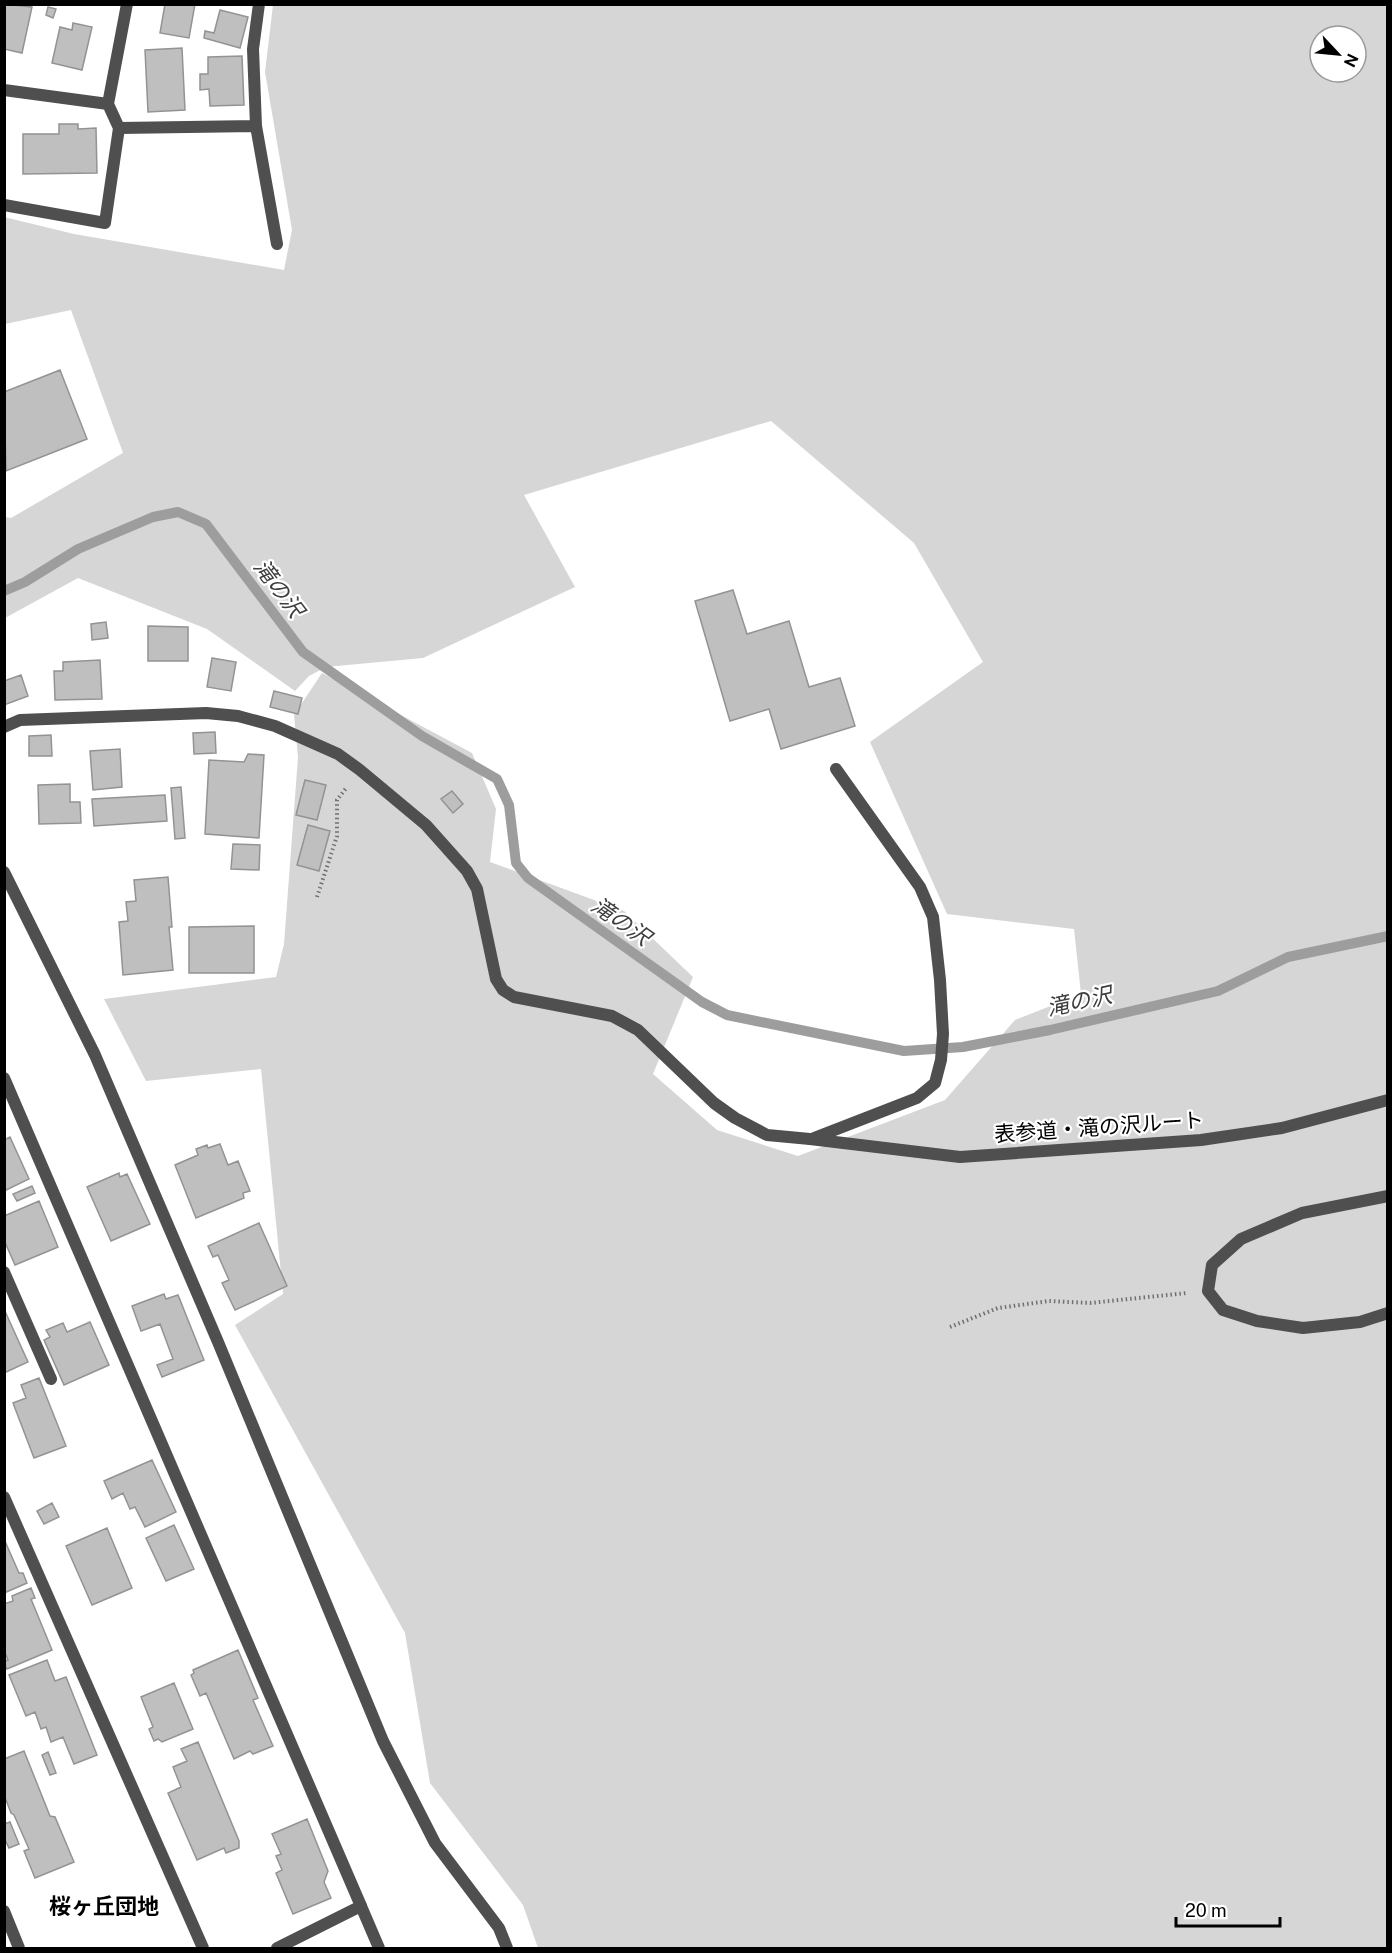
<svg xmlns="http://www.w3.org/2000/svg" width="1392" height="1953" font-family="'Public Sans','Noto Sans JP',sans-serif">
	<rect width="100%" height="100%" fill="#fff"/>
	<path fill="#d6d6d6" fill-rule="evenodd" d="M273,5h1114v1943h-849l-15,-43 -93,-122 -25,-150 -170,-308 48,-31 -22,-225 -115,12 -42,-82 172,-22 8,-33 14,-187 -4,-42 28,-42 150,80 24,56 -6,53 134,49 69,66 -40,97 64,56 81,26 147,-56 70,-80 66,-26 -7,-65 -127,-15 -77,-172 113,-80 -69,-119 -143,-122 -247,74 51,92 -152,71 -97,9 -17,9 -14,15 -88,-62 -129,-51 -73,40v-101l6,1 112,-65 -52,-143 -66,14 -1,-107 70,17 210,36 8,-40 -27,-158zM1320,36h36v36h-36z"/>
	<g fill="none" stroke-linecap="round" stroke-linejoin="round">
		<path stroke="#9d9d9d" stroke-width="10" d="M4,591l21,-9 53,-33 75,-32 25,-5 28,12 97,128 119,84 75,43 12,26 7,58 12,15 174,124 25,13 177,36 59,-4 87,-17 168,-39 70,-34 100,-21"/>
	</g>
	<path fill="#bfbfbf" stroke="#939393" stroke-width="1.5" d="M4,4l28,3 -10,46 -18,-4z
		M165,4h30l-6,34 -29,-5z
		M48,7l8,2 -3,9 -7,-3z
		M220,10l28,7 -8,31 -36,-10 1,-7 9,2z
		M73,23l19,4 -10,43 -30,-7 8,-36 12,3z
		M182,48l3,62 -37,2 -3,-62z
		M242,56l2,49 -34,1 -1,-17 -9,1v-16h8v-17z
		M59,124h19v5l18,-1 1,45 -74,1v-40h36z
		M60,370l27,69 -81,32 -2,-79z
		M733,590l14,44 42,-13 20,66 31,-9 15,48 -74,23 -12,-40 -39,12 -35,-120z
		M106,622l2,16 -16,2 -1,-16z
		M148,626l40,1v34h-40z
		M212,658l24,4 -5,29 -24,-4z
		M100,660l2,39 -47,1 -1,-29h9v-9z
		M21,675l7,21 -24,9v-24z
		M274,691l28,7 -4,16 -28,-7z
		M215,732l1,21 -22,1 -1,-21z
		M51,735l1,21h-23v-20z
		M120,749l2,38 -29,3 -3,-39z
		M248,754l16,1 -5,83 -54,-4 4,-74 35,2z
		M305,780l21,5 -9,35 -21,-5z
		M70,784v18h10l1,21 -42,1 -1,-39z
		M181,787l4,51 -10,1 -4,-51z
		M452,791l11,13 -10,9 -12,-14z
		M165,795l2,26 -73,5 -2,-27z
		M308,825l22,6 -11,40 -22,-6z
		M233,844l27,1 -1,25 -28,-1z
		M168,877l4,50h-3l4,43 -50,5 -4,-53 9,-1 -2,-19 10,-1 -2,-21z
		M254,926v47h-65v-46z
		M10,1137l19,42 -25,12v-51z
		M220,1144l8,21 10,-4 12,30 -7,2 1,5 -48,20 -21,-53 23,-10 -2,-6 11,-4 1,3z
		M119,1173l1,4 7,-3 23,50 -39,17 -24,-54z
		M32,1186l3,7 -18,8 -4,-7z
		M39,1201l19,46 -43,18 -11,-25v-24z
		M259,1223l28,63 -52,24 -13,-27 7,-3 -11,-25 -5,2 -5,-11z
		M164,1294l2,5 12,-4 26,65 -42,17 -5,-12 16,-6 -13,-35 -19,7 -9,-25z
		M4,1309l24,53 -24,11z
		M90,1322l19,43 -45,20 -20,-45 6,-3 -4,-7 17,-7 4,9z
		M39,1378l27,68 -32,12 -21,-55 13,-5 -5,-13z
		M152,1460l24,52 -31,15 -10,-20 -5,2 -7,-16 -11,6 -8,-18z
		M52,1503l7,14 -15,7 -7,-13z
		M174,1525l20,44 -28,12 -20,-43z
		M107,1528l25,60 -40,17 -26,-59z
		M4,1539l15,34h4l4,10 -23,10z
		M31,1588l4,10 -4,1 21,51 -45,19 -3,-5v-3l4,-1 -4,-10v-46l9,-3 -1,-5z
		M238,1650l20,48 -5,2 20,46 -20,8 -3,-3 -16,8 -28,-66 -6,3 -9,-21 3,-2 -1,-3z
		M47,1660l8,21 11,-4 31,78 -23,9 -11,-27 -12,5 -5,-15 -5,2 -6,-17 -9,4 -17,-41z
		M174,1683l19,46 -31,13 -4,-3 -4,2 -5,-12 4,-2 -12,-30z
		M198,1742l41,99v7l-13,5 -2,-5 -27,12 -29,-67 13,-6 -8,-20 14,-6 -6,-12z
		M24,1751l26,65 5,1 19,45 -39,16 -11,-27 5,-2 -15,-34 -3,-2 -5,-13h-2v-41z
		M48,1752l8,21 -6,2 -8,-20z
		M307,1819l21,52 -4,11 7,16 -38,16 -17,-41 6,-3 -6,-14 5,-2 -9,-20z
		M10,1822l9,22 -10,4 -5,-10v-14z"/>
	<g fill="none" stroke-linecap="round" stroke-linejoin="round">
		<path stroke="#717171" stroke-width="4" stroke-dasharray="1.5 3" stroke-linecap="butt" d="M317,897l20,-61v-36l10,-13
			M950,1327l48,-19 51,-7 41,2 97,-10"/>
		<path stroke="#4f4f4f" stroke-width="12" d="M259,4l-6,45 3,77 21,118
			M119,128l137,-2
			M4,872l91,183 123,287 165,399 52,102 64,85 8,20
			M814,1138l103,-40 18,-15 6,-23 2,-26 -3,-54 -7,-63 -13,-30 -84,-118
			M810,1139l150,18 241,-17 81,-12 106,-28
			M1388,1196l-86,17 -61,26 -29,26 -4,26 15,19 34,11 46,7 57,-6 28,-9
			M4,1272l47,107
			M361,1906l18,42"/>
		<path stroke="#4f4f4f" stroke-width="12" d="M4,90l104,14
			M4,205l101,18 14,-95 -11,-24 19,-100
			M4,727l16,-7 186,-7 32,3 37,10 63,28 22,16 66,55 41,46 10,18 19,90 7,11 11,7 98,19 26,14 76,73 21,15 32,17 43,4
			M4,1078l357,828 -84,42
			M4,1497l199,451
			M4,1911l15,37"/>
	</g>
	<g text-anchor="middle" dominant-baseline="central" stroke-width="4.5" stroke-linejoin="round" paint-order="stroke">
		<g font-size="21" fill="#000" stroke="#fff">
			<text transform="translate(1099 1127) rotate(-4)">表参道・滝の沢ルート</text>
		</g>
		<g font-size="22" font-style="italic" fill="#3e3e3e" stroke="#fff">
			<text transform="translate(279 588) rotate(53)">滝の沢</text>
			<text transform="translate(621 921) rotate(35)">滝の沢</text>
			<text transform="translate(1079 1001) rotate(-12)">滝の沢</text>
		</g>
		<g font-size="22" font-weight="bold" fill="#000" stroke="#fff">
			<text x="104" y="1906">桜ヶ丘団地</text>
		</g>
	</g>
	<rect width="1392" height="1953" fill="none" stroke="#000000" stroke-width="12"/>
	<g transform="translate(1338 54) rotate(116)"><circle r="28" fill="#ffffff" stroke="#999999" stroke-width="1.5"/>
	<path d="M0-4.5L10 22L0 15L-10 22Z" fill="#000000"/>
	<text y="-9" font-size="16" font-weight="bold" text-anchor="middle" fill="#000000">N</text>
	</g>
	<path d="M1176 1917v9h104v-9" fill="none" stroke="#000000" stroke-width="3"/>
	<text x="1185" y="1917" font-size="18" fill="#000000" stroke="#ffffff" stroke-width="4.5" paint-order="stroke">20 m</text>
</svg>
